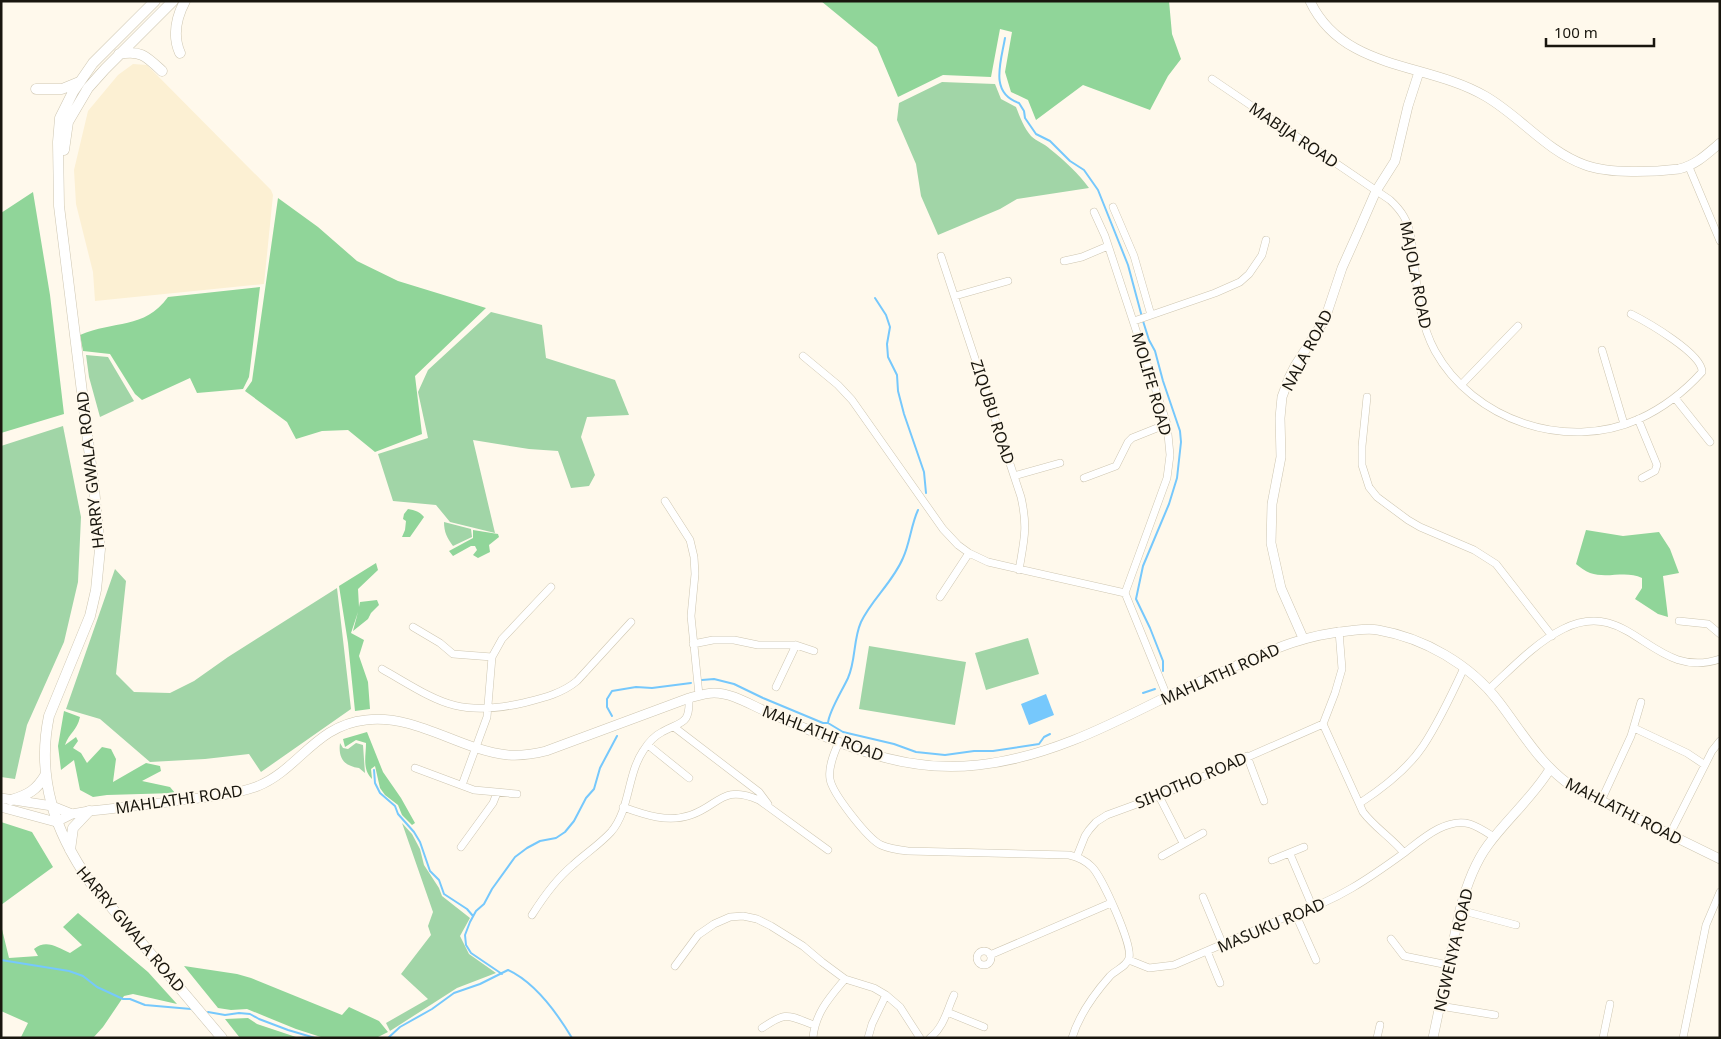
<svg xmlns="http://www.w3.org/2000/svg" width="1721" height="1039" font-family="'Noto Sans',sans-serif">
	<rect width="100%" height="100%" fill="#fff9ec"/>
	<path fill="#fcf0d3" d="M133,64l14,1 124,125 2,5 -9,89 -169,17 -2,-29 -17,-68 -2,-34 14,-59 30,-36z"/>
	<path fill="#a1d5a7" d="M942,82l53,2 6,15 15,8c4,10 8,21 15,29 5,5 14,8 19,13 15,12 28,24 39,39l-72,11 -17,10 -62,26 -17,-39 -5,-32 -19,-44 2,-17z
		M491,312l51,13 4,33 69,22 14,35 -42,2 -6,20 14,38 -6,11 -18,2 -13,-37 -29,-2 -56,-9 22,93 -45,-11 -14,-17 -43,-4 -15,-47 50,-16 -10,-46 10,-22z
		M86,355l22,2 26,44 -34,16 -11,-40z
		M63,426l18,91 -3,65 -14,60 -37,83 -12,54 -14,-2v-331z
		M444,522l27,7 1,8 -19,9c-6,-8 -9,-14 -9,-24z
		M115,569l11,12 -10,93 18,18 36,1 24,-12 34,-24 109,-69 14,121 -90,63 -12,-18 -44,5 -55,3 -50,-43 -34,-10z
		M1028,638l11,36 -53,16 -11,-37z
		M869,646l97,16 -11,63 -96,-16z
		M340,743l3,5 5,1 8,-6 7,2 2,28 -6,-5c-15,-2 -21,-10 -19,-25z
		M402,823l10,11 8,15 4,16 15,23 3,8 28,22 -10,18 9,18 27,19 -39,15 -67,43 -4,-8 42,-24 -27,-25 30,-39 -3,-9 5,-14z"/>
	<path fill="#90d599" d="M821,1h348l3,33 9,25 -13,17 -18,34 -67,-25 -47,35 -8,-20 -17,-8 -6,-20 7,-40 -12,-3 -9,48 -48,-2 -45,22 -21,-50z
		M33,192l17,103 14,119 -63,19v-220z
		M278,198l40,29 39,34 41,20 88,27 -71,68 7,58 -47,18 -27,-22 -26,1 -26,8 -9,-17 -42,-31 7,-10z
		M260,287l-11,90 -6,12 -46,4 -7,-15 -48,22 -7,-6 -25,-40 -27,-3 -3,-16c34,-15 64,-5 88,-38z
		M408,509c7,1 12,3 16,8l-14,20h-8l3,-7 1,-9 -3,-2 1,-5z
		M473,530l25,4 1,3 -10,8 1,7 -12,6 -5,-3 4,-5 -2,-4h-4l-18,10 -4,-5 24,-13z
		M1586,530l37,6 36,-4 11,17 9,24 -16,3 5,41 -10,-3 -23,-15 7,-11v-10c-16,-8 -35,1 -52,-5 -5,-2 -10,-6 -14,-9z
		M376,563l2,7 -20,19 1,18 1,-5 17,-2 2,5 -8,8 -3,6 -15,12 5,-19 -7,21 13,7 -5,16 9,26 2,27 -15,2 -7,-68 -9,-57z
		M64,711l16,6c-3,14 -11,16 -15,28l11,-8 2,4 -5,7 8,5 6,10 15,-16 9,2 5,10 -3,23 33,-19 14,3 1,5 -19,10 28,6 5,6 -68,2 -14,2 -13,-7 -6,-30 -13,10 -3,-24z
		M367,732l16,40 18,26 14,25 -3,2 -10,-10 -4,-10 -13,-10 -5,-7 -5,-22 -4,3 1,10c-10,-10 -6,-23 -6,-36l-10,-3 -11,7 -2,-8z
		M1,822l31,10 21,35 -52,38z
		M78,913l70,59 29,32 -44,-10 -9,2 -21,31 -10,11h-80l8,-1 7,-14 -27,-12v-86l8,33 29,-2 -4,-7c12,-10 23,-2 36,4l12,-8 -19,-18z
		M184,966l53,8 14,4 91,37 7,-8 30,14 9,11 -12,6h-52l-28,-9 -49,-20 -16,1 -13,-2z
		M248,1018l9,6 42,14h-59l-15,-19z"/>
	<path fill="#76c8fc" d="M1046,694l8,21 -25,10 -8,-21z"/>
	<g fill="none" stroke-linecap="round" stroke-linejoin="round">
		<path stroke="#76c8fc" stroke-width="2" d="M1005,38c-4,24 -16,55 14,65l5,8 1,7 11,16 14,7 20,20 14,9 14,20 30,75 14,52
			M875,298l11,17 4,12 -3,17 1,13 9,18 1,16 6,23 20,58 2,21
			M1143,321l6,19 6,11 8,30 17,50 1,11 -4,36 -8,26 -26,62 -7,33 14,29 13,33v10
			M702,680l12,-1 20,5 29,14 60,25h5l15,9 51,12 22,8 29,3 29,-4h19l46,-7 5,-7 6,-3
			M1143,693l12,-4
			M612,716l-5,-9v-8l5,-8 24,-4 16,1 39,-5
			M828,723c1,-12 14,-32 20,-45 8,-18 5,-38 13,-56 11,-23 32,-40 42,-64 7,-15 8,-33 15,-48
			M374,770l1,13 5,10 15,13 3,8 16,18 6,10 10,29 9,9 5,14 23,15 6,7
			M1,960l68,11 14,5 14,11 26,12h7l15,6 46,4
			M502,974l-31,-21 -5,-8 -1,-10 5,-13 6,-11 8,-7 8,-15 23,-32 12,-9 13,-7 16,-3 9,-6 9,-11 12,-23 8,-9 6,-21 17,-32
			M208,1012l17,3 14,-2 11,1 9,5 29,11 27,8
			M388,1038l12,-11 32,-18 22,-16 26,-9 28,-14c28,13 49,43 64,68"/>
		<g stroke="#cec6b1" stroke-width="8">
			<path id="minor" d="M1212,79l178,121c12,11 18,21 21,37 6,38 5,79 24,114 38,69 131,101 204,68 24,-11 45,-27 63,-47 1,-18 -55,-50 -71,-58
				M1689,167l31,74
				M1113,207l21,49 17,59
				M1094,212l11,24 62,188 3,31 -3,23 -42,115 42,103
				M941,256l80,241c7,31 3,43 -2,73
				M1064,261l18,-4 26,-11
				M955,296l53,-15
				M1134,321l81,-28 25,-11 9,-8 13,-19 4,-15
				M1602,350l22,74
				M803,356l35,29 14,15 91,129 15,16 11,8 19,9 137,31
				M1461,385l57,-59
				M1367,397l-5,49v19l7,22 8,10 31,23 12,7 54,23 22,14 56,72
				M1675,398l35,44
				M1638,419l19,46 -2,6 -13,7
				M1014,476l46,-13
				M1084,478l32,-12 12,-24 4,-4 35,-14
				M665,501l25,39 4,17 1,17 -4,42 8,79
				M940,597l29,-44
				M1679,621l29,3 12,10
				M413,627l27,16 13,11 39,3
				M1339,631l3,38 -7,24 -12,31 40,88c12,16 29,26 41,41 17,-13 42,-36 66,-29 9,3 16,8 24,13
				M693,644l20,-4h21l24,5h38l18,6
				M382,669c56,32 74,49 141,34 20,-5 38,-9 54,-22l54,-59
				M776,687l20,-42
				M1488,690c23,-21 47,-47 75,-61 68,-34 89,53 157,30
				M674,727l85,65 9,12
				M1634,728l53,25 18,12
				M839,742c-5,11 -11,25 -9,37 2,14 38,60 51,66 9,4 18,5 27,6l161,4c9,2 16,5 23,12 10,10 41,78 37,91 -2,8 -13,12 -19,18 -16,18 -31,39 -38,62
				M648,745l41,33
				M1247,756l17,45
				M415,768l59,22 43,4
				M462,785l25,-68 5,-60 10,-18 49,-52
				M1159,796l24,47
				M1601,801l30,-65 10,-34
				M1360,803c23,-15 47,-33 63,-57 16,-24 29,-52 41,-78
				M623,807c22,8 45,16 68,8 29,-10 31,-31 68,-15l69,50
				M1670,834l42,-83 8,-10
				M461,847l32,-44 4,-10
				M1290,854l23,54
				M1077,856l8,-20 4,-6 7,-8 11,-7 52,-19 164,-72
				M1162,856l41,-23
				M1272,860l32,-13
				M1203,897l20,48
				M1460,910l56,15
				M1295,913l21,47
				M532,915c12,-19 24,-36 41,-50 12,-11 27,-21 38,-33 19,-22 16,-57 32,-81 5,-8 11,-15 19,-19 20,-11 28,-7 27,-34
				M1391,939l13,17 44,9
				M977 958a7 7 0 1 1 14 0a7 7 0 1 1-14 0Z
				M1207,951l13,32
				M990,955l121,-52
				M1129,960l20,8 25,-3 121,-52c40,-11 76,-36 109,-60
				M675,966l23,-31 16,-11 16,-7 13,-1 14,3 14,7 32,20 19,16 23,17 29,9 12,7 14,12 20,31
				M1440,1006l55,9
				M947,1012l37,15
				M762,1028c25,-17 25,-13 52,-3
				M813,1038c2,-25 17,-41 32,-59
				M868,1038l4,-14 14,-29
				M930,1038c14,-11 17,-28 24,-43
				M1377,1038l3,-13
				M1603,1038l7,-34
				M1683,1038l23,-113 14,-33"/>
		</g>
		<g stroke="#cec6b1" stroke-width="10">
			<path id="tertiary" d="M1310,1c33,70 117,61 175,95 35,20 61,55 100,69 24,9 68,7 94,4 17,-4 28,-15 41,-26
				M1303,638l-22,-50 -10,-45 1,-39 9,-47 -1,-39 2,-21 7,-19 6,-12 30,-47 17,-51 17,-38 17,-39 19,-30 13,-55 11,-34
				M1,798l51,8 20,8
				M1,807l55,15 16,-8 17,-3c32,-3 63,-7 94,-11 25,-3 51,-5 75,-14 41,-17 58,-61 108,-66 51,-6 93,30 142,35 13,1 26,-1 38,-4l143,-53c8,-2 17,-5 25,-5 18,0 35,11 51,18 33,14 66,30 101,41 35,12 75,17 112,13 68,-7 130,-39 190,-69 21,-10 42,-19 63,-28 41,-18 72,-33 117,-37 10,-1 20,-3 30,-1 46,8 92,34 121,72 23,30 42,64 74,85l147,72
				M1433,1038l27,-128c6,-23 14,-46 28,-65 19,-26 45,-48 62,-76"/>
		</g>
		<g stroke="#cec6b1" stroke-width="11">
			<path id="secondary" d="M155,1l-62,62 -20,29 -13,26 -2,24 1,64 35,283 6,60 -4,41 -6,26 -41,100c-13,62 6,116 41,166l132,156
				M180,53c-8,-18 -4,-35 5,-52
				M119,54c22,-4 27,2 43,17
				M36,89h26l17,-7
				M64,150l4,-28 20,-34 17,-19 68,-68
				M11,800c17,-5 26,-10 35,-26
				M70,850l3,-22 16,-17"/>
		</g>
		<use href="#minor" stroke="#fff" stroke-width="7"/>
		<use href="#tertiary" stroke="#fff" stroke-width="9"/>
		<use href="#secondary" stroke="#fff" stroke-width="10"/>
	</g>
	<g text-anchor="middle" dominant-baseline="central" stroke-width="4" stroke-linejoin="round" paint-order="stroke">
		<g font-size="16" fill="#19160e" stroke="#fff9ec">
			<text transform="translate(1294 135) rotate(34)">MABIJA ROAD</text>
			<text transform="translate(1416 275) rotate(79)">MAJOLA ROAD</text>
			<text transform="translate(1307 350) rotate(-62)">NALA ROAD</text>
			<text transform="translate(1152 384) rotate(74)">MOLIFE ROAD</text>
			<text transform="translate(993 412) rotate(72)">ZIQUBU ROAD</text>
			<text transform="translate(90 470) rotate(-96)">HARRY GWALA ROAD</text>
			<text transform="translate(1220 674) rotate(-24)">MAHLATHI ROAD</text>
			<text transform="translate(823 733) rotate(21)">MAHLATHI ROAD</text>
			<text transform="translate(1191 780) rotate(-23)">SIHOTHO ROAD</text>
			<text transform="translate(179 799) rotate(-8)">MAHLATHI ROAD</text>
			<text transform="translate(1624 811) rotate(27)">MAHLATHI ROAD</text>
			<text transform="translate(1271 925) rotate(-23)">MASUKU ROAD</text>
			<text transform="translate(131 929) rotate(50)">HARRY GWALA ROAD</text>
			<text transform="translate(1453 950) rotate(-77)">NGWENYA ROAD</text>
		</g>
	</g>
	<rect width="1721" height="1039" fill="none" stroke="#19160e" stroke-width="5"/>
	<path d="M1546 38v8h108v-8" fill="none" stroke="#19160e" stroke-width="2.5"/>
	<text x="1554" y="38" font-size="15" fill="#19160e" stroke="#fff9ec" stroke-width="4" paint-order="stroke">100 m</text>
</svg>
